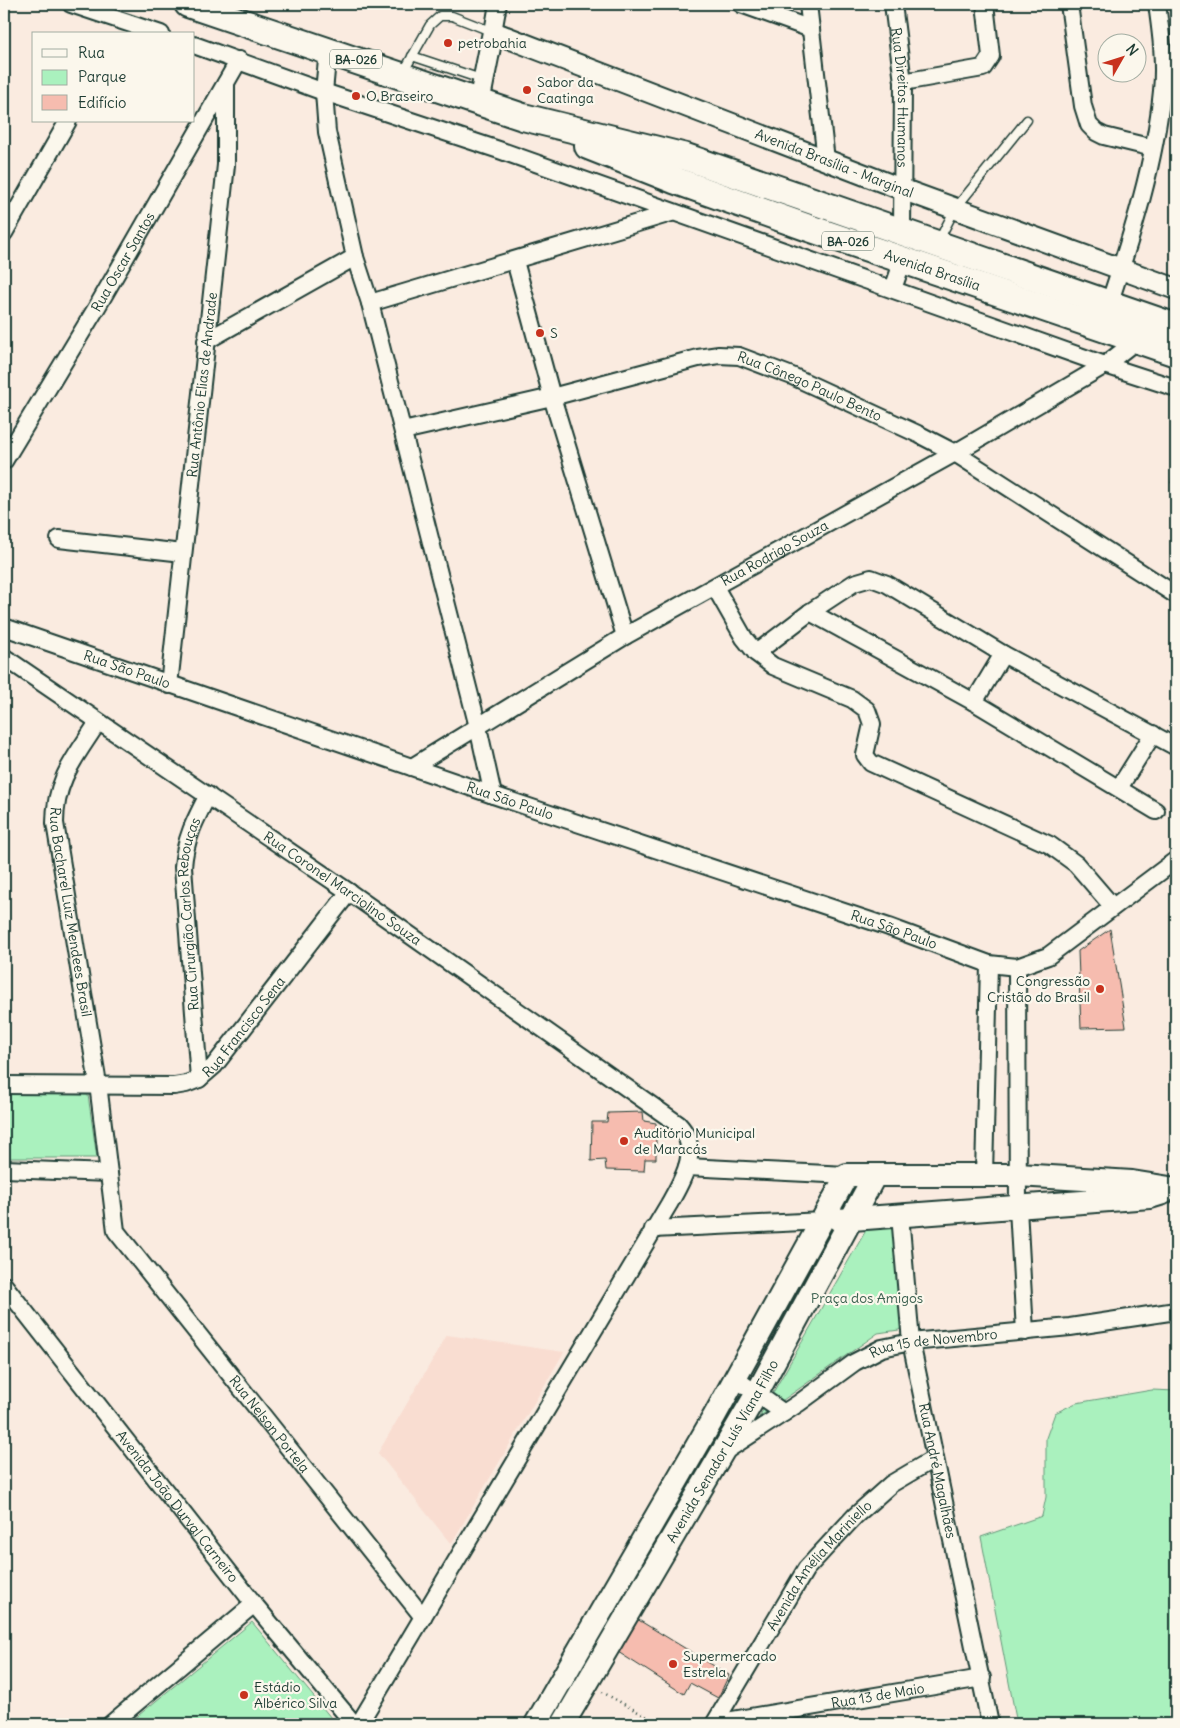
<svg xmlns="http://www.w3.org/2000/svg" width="1180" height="1728" font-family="Delius,sans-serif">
	<rect width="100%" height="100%" fill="#faebe0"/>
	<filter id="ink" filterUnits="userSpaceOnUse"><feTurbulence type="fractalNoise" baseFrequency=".02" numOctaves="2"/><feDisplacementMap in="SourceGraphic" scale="10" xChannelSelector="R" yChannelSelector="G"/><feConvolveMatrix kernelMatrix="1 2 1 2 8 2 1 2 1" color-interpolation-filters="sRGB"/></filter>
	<g filter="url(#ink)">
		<path fill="#f9ddd1" d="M447,1335l117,17 -113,192 -73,-91z"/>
		<path fill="#aaf1be" stroke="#649779" d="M4,1092l84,3 9,63h-93z
			M897,1218l7,106 -5,6 -21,3 -119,84 110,-192z
			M1152,1390l24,1v333h-159l-36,-187 61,-21 4,-19v-59l9,-25 21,-10z
			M252,1622l84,102h-208z"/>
		<path fill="#f6bcaf" stroke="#1f3d34" d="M1176,463v22l-5,-2z
			M1110,929l16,98 -45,1 -3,-77z
			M643,1112l1,9 12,2v36h-11l-1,12 -38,-1 -1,-10 -14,1 1,-39h15l1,-9z
			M632,1616l97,59 -11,23 -28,-15 -6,11 -66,-42z"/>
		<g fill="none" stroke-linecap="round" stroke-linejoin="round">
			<g stroke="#1f3d34" stroke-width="11">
				<path id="service" d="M412,56l72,24
					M404,71l26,-46 10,-9h12l41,16
					M939,240l16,-31 72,-89"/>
			</g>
			<g stroke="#1f3d34" stroke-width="20">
				<g id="minor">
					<path d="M71,4l90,30"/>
					<path d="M741,4l70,25"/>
					<path d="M808,4l18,156"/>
					<path id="s1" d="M893,4l10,78 -1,150"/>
					<path d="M1069,4l14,102 6,19 7,7 8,4 49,12"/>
					<path d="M493,32l5,-28"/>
					<path d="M194,45l130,47 175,58 606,215 71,23"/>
					<path d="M328,49l-4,43 3,40 28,125 15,46 108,424 15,68"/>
					<path d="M903,82l80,-14 8,-12 -6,-52"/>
					<path d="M4,233l64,-112"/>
					<path d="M515,261l37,136 73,239"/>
					<path d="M893,289l10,-29"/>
					<path d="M370,303l301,-90"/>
					<path d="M1109,304c23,-69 46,-141 53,-213 3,-29 -1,-58 -5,-87"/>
					<path d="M206,341l149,-84"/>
					<path id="s2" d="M403,431l149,-34 146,-39 21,-3 20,1 53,20 128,59 35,18 221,142"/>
					<path id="s3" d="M4,461l93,-154 142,-247"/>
					<path d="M59,539l124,14"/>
					<path d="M715,587l29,51 12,15 17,13 79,33 15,11 5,14 -7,31 6,8 179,82 26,19 37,43"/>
					<path d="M810,612l164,90 182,109"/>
					<path id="s4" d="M4,627l489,168 396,132 100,37 28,3 31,-11 128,-96"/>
					<path d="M756,653l54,-41 44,-29 17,-5 16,6 116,70 173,93"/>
					<path id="s5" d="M4,657l345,235 329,232c24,25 5,55 -9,80l-310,520"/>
					<path id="s6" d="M169,685l57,-520v-82"/>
					<path d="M974,702l29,-48"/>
					<path id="s7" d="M98,722c-22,35 -43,57 -43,101l43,261 18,147 307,386"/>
					<path id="s8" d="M412,767l213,-131 330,-183 150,-88 32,-25"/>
					<path d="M1119,788l34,-54"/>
					<path d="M1017,967l1,241 7,124"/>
					<path id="s9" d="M199,1079l-16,-212c2,-28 12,-47 25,-72"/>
					<path id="s10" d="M4,1085l170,1 12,-2 13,-5 15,-13 135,-174"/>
					<path d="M687,1167l160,8"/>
					<path d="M4,1169l105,4"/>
					<path d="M984,1175l5,-211"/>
					<path id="s11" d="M900,1215l11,127 79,382"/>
					<path d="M653,1229l170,-8"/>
					<path id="s12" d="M4,1285l250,319 100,120"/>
					<path d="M736,1379l48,34"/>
					<path id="s13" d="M724,1452l75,-49 56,-41 27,-14 29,-6 159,-15 106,-16"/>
					<path id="s14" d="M715,1723l267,-45"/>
					<path d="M111,1724l143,-120"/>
					<path id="s15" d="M714,1724l92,-155 49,-53 36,-32 44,-26"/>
				</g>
			</g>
			<g stroke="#1f3d34" stroke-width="24">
				<g id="tertiary">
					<path id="s16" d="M479,103l14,-71 411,158 272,99"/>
				</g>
			</g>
			<g stroke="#1f3d34" stroke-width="26">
				<g id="secondary">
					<path d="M839,1220l311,-23 13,-4"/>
					<path d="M536,1724l179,-309 132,-240h171l114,7 44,7"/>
					<path id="s17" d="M563,1724l194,-331 118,-218"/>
				</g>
			</g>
			<g stroke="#1f3d34" stroke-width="30">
				<g id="primary">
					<path d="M188,4l335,113 163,40 490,170"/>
					<path id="s18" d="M588,146l86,34 132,47 370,126"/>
				</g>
			</g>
			<path stroke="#1f3d34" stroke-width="2.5" stroke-dasharray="1 4" stroke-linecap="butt" d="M602,1692l58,32"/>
			<use href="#service" stroke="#fbf7ec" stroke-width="8"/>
			<use href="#minor" stroke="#fbf7ec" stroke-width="16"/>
			<use href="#tertiary" stroke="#fbf7ec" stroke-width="20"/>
			<use href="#secondary" stroke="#fbf7ec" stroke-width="22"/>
			<use href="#primary" stroke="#fbf7ec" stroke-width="26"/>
		</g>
	</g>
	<g fill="#c8321e" stroke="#fbf7ec" stroke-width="2">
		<circle cx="448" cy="43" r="5"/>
		<circle cx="527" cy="90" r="5"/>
		<circle cx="356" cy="96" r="5"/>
		<circle cx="540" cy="333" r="5"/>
		<circle cx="1100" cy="989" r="5"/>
		<circle cx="624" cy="1141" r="5"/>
		<circle cx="673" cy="1664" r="5"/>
		<circle cx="244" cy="1695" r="5"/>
	</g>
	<g text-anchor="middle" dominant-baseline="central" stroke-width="4.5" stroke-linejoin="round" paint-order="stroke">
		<g fill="#fbf7ec" stroke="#61756b" stroke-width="1">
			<rect x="330" y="49.5" width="52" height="19" rx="4"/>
			<rect x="822" y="231.5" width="52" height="19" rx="4"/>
		</g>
		<g font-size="12" font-weight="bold" fill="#1f3d34">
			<text x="356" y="59">BA-026</text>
			<text x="848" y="241">BA-026</text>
		</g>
		<g font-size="14" fill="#1f3d34" stroke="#fbf7ec" text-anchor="start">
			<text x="458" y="43">petrobahia</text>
			<text x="537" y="82">Sabor da<tspan x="537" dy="16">Caatinga</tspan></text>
			<text x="366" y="96">O Braseiro</text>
			<text x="550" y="333">S</text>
			<text x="1090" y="981" text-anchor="end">Congressão<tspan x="1090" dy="16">Cristão do Brasil</tspan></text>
			<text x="634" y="1133">Auditório Municipal<tspan x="634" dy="16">de Maracás</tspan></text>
			<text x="683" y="1656">Supermercado<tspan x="683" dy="16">Estrela</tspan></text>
			<text x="254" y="1687">Estádio<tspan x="254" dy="16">Albérico Silva</tspan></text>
		</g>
		<g font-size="14" fill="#1f3d34" stroke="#fbf7ec">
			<text stroke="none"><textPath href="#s1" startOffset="94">Rua Direitos Humanos</textPath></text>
			<text stroke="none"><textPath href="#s16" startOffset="438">Avenida Brasília - Marginal</textPath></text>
			<text stroke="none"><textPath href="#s3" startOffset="232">Rua Oscar Santos</textPath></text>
			<text stroke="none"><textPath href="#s18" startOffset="366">Avenida Brasília</textPath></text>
			<text stroke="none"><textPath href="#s6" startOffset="302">Rua Antônio Elias de Andrade</textPath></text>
			<text stroke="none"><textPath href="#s2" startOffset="422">Rua Cônego Paulo Bento</textPath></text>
			<text stroke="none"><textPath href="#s8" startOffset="421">Rua Rodrigo Souza</textPath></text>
			<text stroke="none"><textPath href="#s4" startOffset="130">Rua São Paulo</textPath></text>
			<text stroke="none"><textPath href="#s4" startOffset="535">Rua São Paulo</textPath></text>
			<text stroke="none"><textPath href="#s5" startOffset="410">Rua Coronel Marciolino Souza</textPath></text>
			<text stroke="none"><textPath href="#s7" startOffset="202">Rua Bacharel Luiz Mendees Brasil</textPath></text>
			<text stroke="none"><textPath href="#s9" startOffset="166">Rua Cirurgião Carlos Rebouças</textPath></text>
			<text stroke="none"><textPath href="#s4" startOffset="940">Rua São Paulo</textPath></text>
			<text stroke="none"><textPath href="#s10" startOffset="265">Rua Francisco Sena</textPath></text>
			<text stroke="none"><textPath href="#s13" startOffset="241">Rua 15 de Novembro</textPath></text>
			<text stroke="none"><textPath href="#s7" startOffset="771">Rua Nelson Portela</textPath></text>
			<text stroke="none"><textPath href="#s17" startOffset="316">Avenida Senador Luís Viana Filho</textPath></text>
			<text stroke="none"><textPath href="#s11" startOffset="259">Rua André Magalhães</textPath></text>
			<text stroke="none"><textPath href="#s12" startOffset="281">Avenida João Durval Carneiro</textPath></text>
			<text stroke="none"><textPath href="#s15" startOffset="191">Avenida Amélia Mariniello</textPath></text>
			<text stroke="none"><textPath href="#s14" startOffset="165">Rua 13 de Maio</textPath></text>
		</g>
		<g font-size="14" fill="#3b6150" stroke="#fbf7ec">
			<text x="867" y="1298">Praça dos Amigos</text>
		</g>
	</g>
	<rect width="1180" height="1728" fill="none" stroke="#fbf7ec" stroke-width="20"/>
	<rect x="10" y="10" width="1160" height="1708" fill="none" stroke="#1f3d34" stroke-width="2" filter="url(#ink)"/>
	<rect x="32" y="32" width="162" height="90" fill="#fbf7ec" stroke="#a3ada2"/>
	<rect x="42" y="49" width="25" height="8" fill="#fbf7ec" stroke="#a3ada2"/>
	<text x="78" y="58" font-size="15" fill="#1f3d34">Rua</text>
	<rect x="42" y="70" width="25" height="15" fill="#aaf1be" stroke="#a3ada2"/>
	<text x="78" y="82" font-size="15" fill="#1f3d34">Parque</text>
	<rect x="42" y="95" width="25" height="15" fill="#f6bcaf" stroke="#a3ada2"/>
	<text x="78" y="108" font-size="15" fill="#1f3d34">Edifício</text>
	<g transform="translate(1122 58) rotate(51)"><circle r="24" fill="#fbf7ec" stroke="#a3ada2"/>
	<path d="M0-4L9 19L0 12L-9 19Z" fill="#c8321e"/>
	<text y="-8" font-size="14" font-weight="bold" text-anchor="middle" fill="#1f3d34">N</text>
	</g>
</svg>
